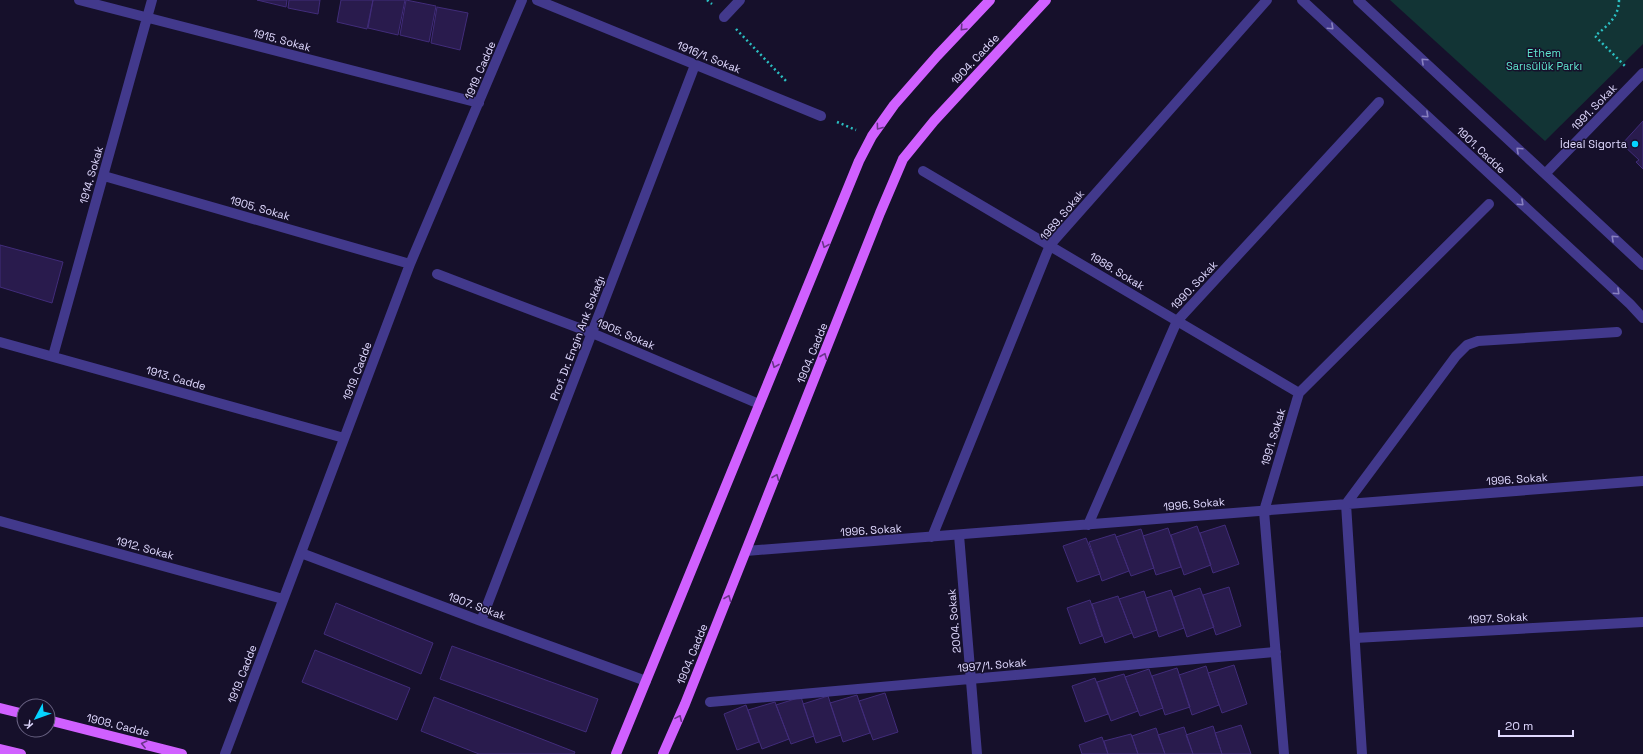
<svg xmlns="http://www.w3.org/2000/svg" width="1643" height="754" font-family="'Space Grotesk',sans-serif">
	<rect width="100%" height="100%" fill="#16102b"/>
	<path fill="#123435" d="M1390,0h253v44l-98,97z"/>
	<path fill="#291b4d" stroke="#412c7a" d="M257,0h30l-1,7z
		M289,0h31l-2,14 -30,-6z
		M341,0h32l-6,29 -30,-7z
		M373,0h32l-7,35 -30,-7z
		M406,0l30,6 -7,36 -29,-7z
		M437,7l31,6 -8,37 -29,-7z
		M1643,121v48l-7,-7 3,-2 -17,-16z
		M0,245l63,17 -11,41 -52,-16z
		M1225,525l14,39 -26,9 -13,-40z
		M1197,526l14,39 -27,10 -13,-40z
		M1168,528l13,39 -25,8 -13,-39z
		M1141,529l13,39 -23,8 -15,-39z
		M1115,534l14,37 -27,10 -13,-39z
		M1086,538l14,36 -23,8 -14,-36z
		M1229,587l12,39 -25,9 -13,-40z
		M1200,588l14,39 -27,10 -13,-40z
		M1171,590l13,38 -25,9 -13,-39z
		M1144,591l13,39 -23,8 -15,-39z
		M1118,596l14,37 -27,10 -13,-39z
		M1090,600l12,36 -22,8 -13,-36z
		M336,603l97,40 -12,31 -97,-40z
		M452,646l146,53 -12,33 -146,-53z
		M315,650l95,38 -13,32 -95,-38z
		M1234,665l13,39 -25,9 -14,-40z
		M1206,666l13,39 -27,10 -13,-40z
		M1177,668l13,39 -25,8 -13,-39z
		M1149,669l14,39 -23,8 -15,-39z
		M1124,674l14,37 -27,10 -14,-39z
		M1095,678l13,36 -23,8 -13,-36z
		M885,693l13,39 -25,8 -14,-39z
		M857,695l13,38 -27,9 -13,-39z
		M828,696l13,39 -25,8 -13,-39z
		M434,697l141,55 -1,2h-95l-58,-23z
		M801,697l13,39 -23,8 -15,-39z
		M775,702l14,37 -27,10 -14,-39z
		M746,705l13,37 -22,8 -13,-36z
		M1241,725l10,29h-29l-7,-21z
		M1213,726l9,28h-29l-7,-19z
		M1184,727l9,27h-28l-7,-19z
		M1156,728l9,26h-27l-6,-18z
		M1131,734l7,20h-30l-4,-13z
		M1102,737l6,17h-26l-3,-9z"/>
	<g fill="none" stroke-linecap="round" stroke-linejoin="round">
		<path stroke="#2bbfc2" stroke-width="2.5" stroke-dasharray="2 3" stroke-linecap="butt" d="M707,0l5,4
			M1619,0c0,17 -12,26 -24,36l30,30
			M736,29l51,53
			M837,122l19,8"/>
		<path stroke="#42398c" stroke-width="10" d="M79,0l400,103
			M537,0l284,116
			M1302,0l328,304 13,14
			M1358,0l285,265
			M724,17l16,-17
			M923,171l376,222
			M1545,174l98,-101
			M104,176l306,88
			M437,274l155,59 167,71
			M0,342l344,96
			M53,356l99,-356
			M0,521l283,78
			M1088,525l89,-204 202,-219
			M959,535l18,219
			M932,537l118,-292 217,-245
			M746,551l897,-70
			M301,553l180,68 165,60
			M481,621l214,-556
			M1355,638l288,-16
			M710,702l566,-50
			M225,754l185,-490 112,-264
			M1284,754l-20,-243 35,-118 190,-189
			M1362,754l-16,-250 110,-148 11,-11 11,-4 139,-9"/>
		<path stroke="#d060ff" stroke-width="10" d="M0,708l24,6
			M48,720l134,34
			M0,749l21,5
			M616,754l243,-593 13,-25 22,-31 43,-49 53,-56
			M663,754l22,-50 195,-491 23,-54 31,-38 112,-121"/>
	</g>
	<defs><path id="oneway-chevron" d="M-2-3.5L2.5 0L-2 3.5" fill="none" stroke-width="1.6" stroke-linecap="round" stroke-linejoin="round"/></defs>
	<g stroke="#8981c0">
		<use href="#oneway-chevron" transform="translate(1331 27) rotate(43)"/>
		<use href="#oneway-chevron" transform="translate(1424 61) rotate(-137)"/>
		<use href="#oneway-chevron" transform="translate(1426 115) rotate(43)"/>
		<use href="#oneway-chevron" transform="translate(1519 150) rotate(-137)"/>
		<use href="#oneway-chevron" transform="translate(1521 203) rotate(43)"/>
		<use href="#oneway-chevron" transform="translate(1614 238) rotate(-137)"/>
		<use href="#oneway-chevron" transform="translate(1617 292) rotate(43)"/>
	</g>
	<g stroke="#6a348a">
		<use href="#oneway-chevron" transform="translate(963 28) rotate(133)"/>
		<use href="#oneway-chevron" transform="translate(879 127) rotate(126)"/>
		<use href="#oneway-chevron" transform="translate(825 245) rotate(112)"/>
		<use href="#oneway-chevron" transform="translate(824 356) rotate(-68)"/>
		<use href="#oneway-chevron" transform="translate(775 365) rotate(112)"/>
		<use href="#oneway-chevron" transform="translate(776 477) rotate(-68)"/>
		<use href="#oneway-chevron" transform="translate(728 598) rotate(-68)"/>
		<use href="#oneway-chevron" transform="translate(679 718) rotate(-66)"/>
		<use href="#oneway-chevron" transform="translate(144 744) rotate(-166)"/>
	</g>
	<circle fill="#05d3ff" stroke="#16102b" stroke-width="1.5" cx="1635" cy="144" r="4"/>
	<g text-anchor="middle" dominant-baseline="central" stroke-width="3" stroke-linejoin="round" paint-order="stroke">
		<g font-size="11" fill="#e0d9ff" stroke="#16102b">
			<text transform="translate(282 40) rotate(15)">1915. Sokak</text>
			<text transform="translate(709 57) rotate(22)">1916/1. Sokak</text>
			<text transform="translate(975 59) rotate(-47)">1904. Cadde</text>
			<text transform="translate(480 70) rotate(-67)">1919. Cadde</text>
			<text transform="translate(1594 107) rotate(-46)">1991. Sokak</text>
			<text transform="translate(1481 150) rotate(43)">1901. Cadde</text>
			<text transform="translate(91 175) rotate(-74)">1914. Sokak</text>
			<text transform="translate(260 208) rotate(16)">1905. Sokak</text>
			<text transform="translate(1062 215) rotate(-50)">1989. Sokak</text>
			<text transform="translate(1117 271) rotate(31)">1988. Sokak</text>
			<text transform="translate(1194 285) rotate(-47)">1990. Sokak</text>
			<text transform="translate(626 334) rotate(23)">1905. Sokak</text>
			<text transform="translate(577 338) rotate(-69)">Prof. Dr. Engin Arık Sokağı</text>
			<text transform="translate(812 353) rotate(-68)">1904. Cadde</text>
			<text transform="translate(357 371) rotate(-69)">1919. Cadde</text>
			<text transform="translate(176 378) rotate(16)">1913. Cadde</text>
			<text transform="translate(1273 437) rotate(-73)">1991. Sokak</text>
			<text transform="translate(1517 479) rotate(-4)">1996. Sokak</text>
			<text transform="translate(1194 504) rotate(-5)">1996. Sokak</text>
			<text transform="translate(871 530) rotate(-4)">1996. Sokak</text>
			<text transform="translate(145 548) rotate(15)">1912. Sokak</text>
			<text transform="translate(477 606) rotate(20)">1907. Sokak</text>
			<text transform="translate(1498 618) rotate(-3)">1997. Sokak</text>
			<text transform="translate(954 621) rotate(-95)">2004. Sokak</text>
			<text transform="translate(692 654) rotate(-68)">1904. Cadde</text>
			<text transform="translate(992 665) rotate(-5)">1997/1. Sokak</text>
			<text transform="translate(242 674) rotate(-69)">1919. Cadde</text>
			<text transform="translate(118 725) rotate(14)">1908. Cadde</text>
		</g>
		<g font-size="11" fill="#5fe6ce" stroke="#16102b">
			<text x="1544" y="53">Ethem<tspan x="1544" dy="13">Sarısülük Parkı</tspan></text>
		</g>
		<g font-size="11" fill="#e0d9ff" stroke="#16102b" text-anchor="end">
			<text x="1627" y="144">İdeal Sigorta</text>
		</g>
	</g>
	<g transform="translate(36 718) rotate(229)"><circle r="19" fill="#16102b" stroke="#676080"/>
	<path d="M0-3L7 15L0 10L-7 15Z" fill="#05d3ff"/>
	<text y="-6" font-size="11" font-weight="bold" text-anchor="middle" fill="#e0d9ff">K</text>
	</g>
	<path d="M1499 730v6h74v-6" fill="none" stroke="#e0d9ff" stroke-width="2"/>
	<text x="1505" y="730" font-size="12" fill="#e0d9ff" stroke="#16102b" stroke-width="3" paint-order="stroke">20 m</text>
</svg>
